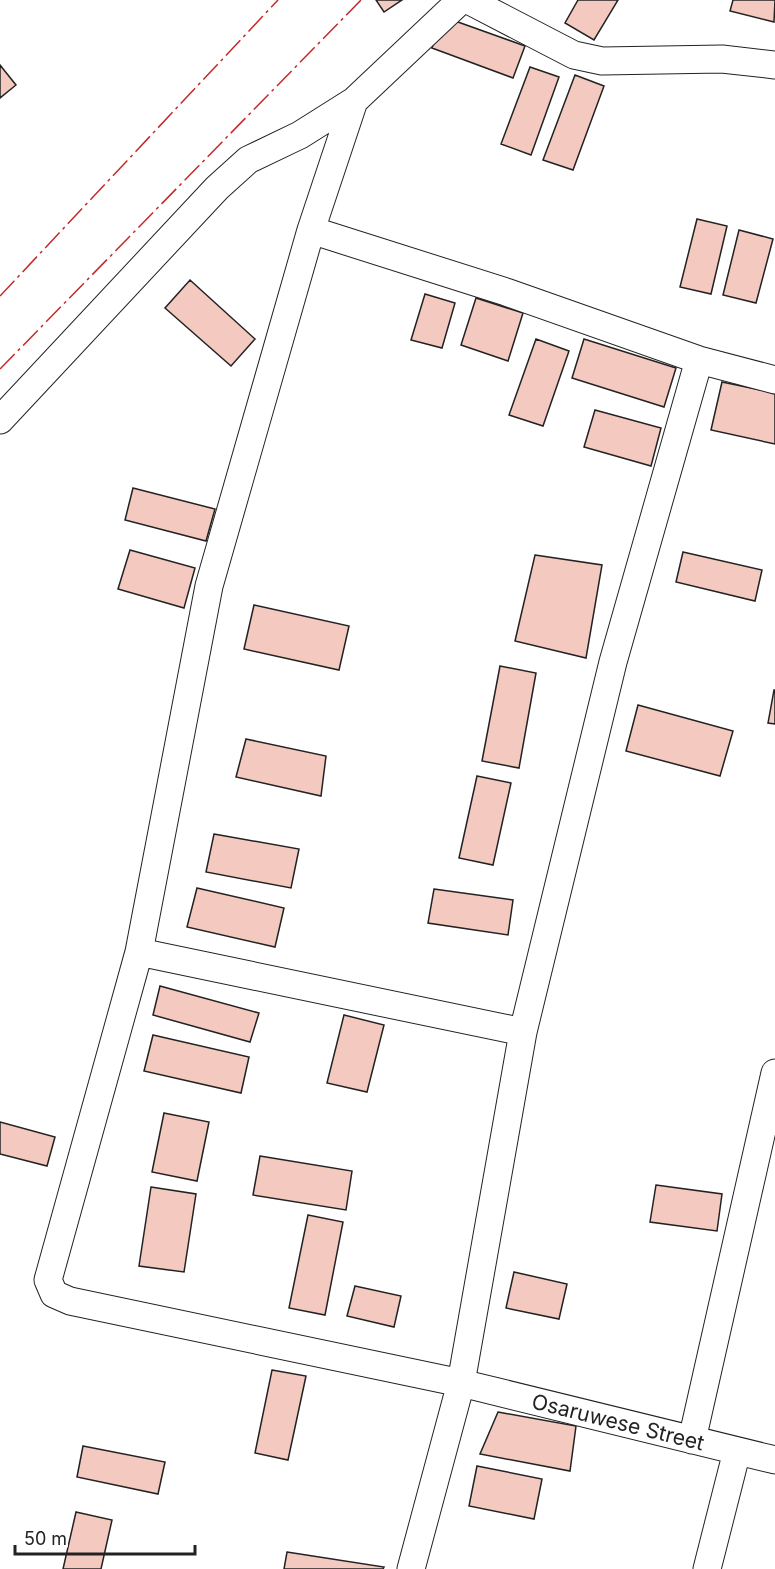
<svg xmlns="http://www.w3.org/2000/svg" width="775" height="1569" font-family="Inter,sans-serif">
	<rect width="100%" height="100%" fill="#fff"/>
	<path fill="#f3c9c0" stroke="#222" stroke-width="1.5" d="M376,0h26l-18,12z
		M578,0h40l-24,40 -29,-17z
		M733,0h42l-1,22 -44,-11z
		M444,17l81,29 -12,32 -81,-30z
		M0,65l16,20 -16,13z
		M530,67l29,10 -28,78 -30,-11z
		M575,75l29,11 -31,84 -30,-10z
		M697,219l30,7 -16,68 -31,-7z
		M739,230l34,9 -17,64 -33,-8z
		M190,280l65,59 -24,27 -66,-58z
		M425,294l30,9 -13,45 -31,-8z
		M476,298l47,15 -15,48 -47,-16z
		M536,339l33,12 -26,75 -34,-11z
		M584,339l92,29 -12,39 -92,-29z
		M722,382l53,11v51l-64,-14z
		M595,410l66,18 -10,38 -67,-19z
		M133,488l82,21 -9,32 -81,-21z
		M130,550l65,18 -11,40 -66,-19z
		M683,552l79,18 -7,31 -79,-19z
		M535,555l67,10 -16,93 -71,-17z
		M254,605l95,21 -10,44 -95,-21z
		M500,666l36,7 -17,95 -37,-7z
		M774,690h1v34l-7,-1z
		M638,705l95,26 -13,45 -94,-25z
		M246,739l80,17 -5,40 -85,-19z
		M477,776l34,7 -18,82 -34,-7z
		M214,834l85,15 -8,39 -85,-16z
		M197,888l87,20 -9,39 -88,-20z
		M434,889l79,11 -5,35 -80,-12z
		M160,986l99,27 -9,29 -97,-27z
		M344,1015l40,10 -17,67 -40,-9z
		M153,1035l96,22 -8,36 -97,-22z
		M164,1113l45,9 -12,59 -45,-9z
		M0,1122l55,15 -8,29 -47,-12z
		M260,1156l92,15 -6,39 -93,-15z
		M656,1185l66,9 -5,37 -67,-9z
		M151,1187l45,7 -12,78 -45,-6z
		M308,1215l35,7 -18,93 -36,-7z
		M514,1272l53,12 -8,35 -53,-11z
		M355,1286l46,10 -7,31 -47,-11z
		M272,1370l34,6 -18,84 -33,-7z
		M498,1412l78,14 -6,45 -90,-17z
		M83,1446l82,16 -7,32 -81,-17z
		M477,1466l65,13 -8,40 -65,-13z
		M76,1512l36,8 -11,49h-38z
		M287,1552l97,15 -1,2h-99z"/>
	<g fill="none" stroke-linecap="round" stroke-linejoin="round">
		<g stroke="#222" stroke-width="29">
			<path id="minor" d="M468,0l106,55 28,6 120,-2 53,6
				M354,101l-43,129 -102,356 -70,366 -91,328 6,14 16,7 391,82 -50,186
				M311,230l195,62 193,68 76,20
				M699,360l-86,302 -90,370 -62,351 314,77
				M0,420l217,-232 31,-28 52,-25 54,-34 107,-101
				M139,952l384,80
				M692,1440l83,-367
				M707,1569l30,-118"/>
		</g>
		<use href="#minor" stroke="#fff" stroke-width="27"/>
		<path stroke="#c62828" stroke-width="1.5" stroke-dasharray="21 4.5 3 4.5" stroke-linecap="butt" d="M0,296l278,-296
			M0,369l361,-369"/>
	</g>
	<g text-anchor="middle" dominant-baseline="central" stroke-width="4.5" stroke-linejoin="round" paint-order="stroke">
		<g font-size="21" fill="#222" stroke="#fff">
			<text transform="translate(618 1422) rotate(14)">Osaruwese Street</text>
		</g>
	</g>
	<path d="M15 1545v9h180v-9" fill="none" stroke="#222222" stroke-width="3"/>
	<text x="24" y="1545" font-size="18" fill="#222222" stroke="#ffffff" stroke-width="4.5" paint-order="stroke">50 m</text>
</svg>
